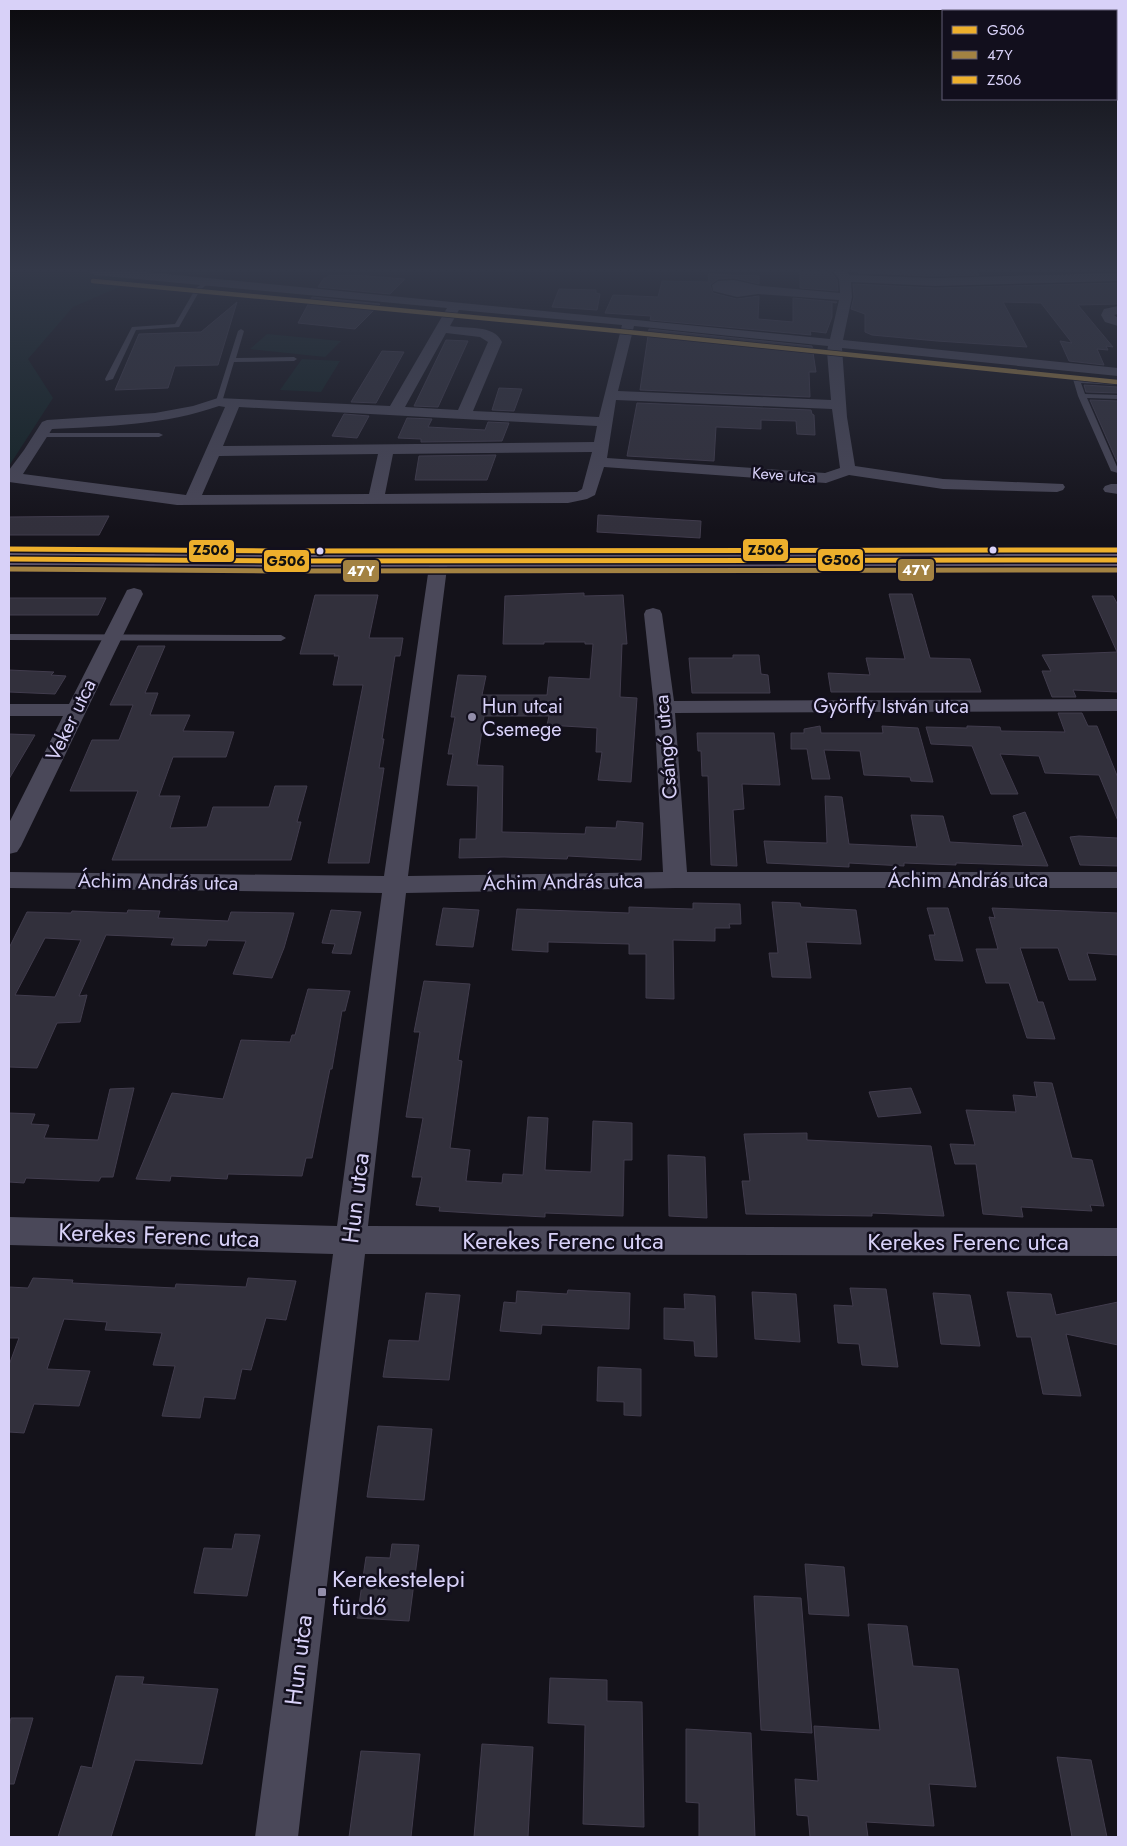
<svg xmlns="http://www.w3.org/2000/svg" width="1127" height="1846" font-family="Jost,sans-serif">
	<rect width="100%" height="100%" fill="#14121a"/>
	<path fill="#122224" d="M9,271h197l-2,3 -50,-2 -81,35 -45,52 25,39 -44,68z
		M267,334l74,7 -16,16 -75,-8z
		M302,359l38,2 -19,31 -41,-2z"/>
	<path fill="#32303c" stroke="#413c4d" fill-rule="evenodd" d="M858,271h117l4,4 -44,1 -76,-3z
		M800,272l32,1 5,7 1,11 -38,-3z
		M708,274l51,2v8l-25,-6 -16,1 -8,6 3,8 24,6 22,-3 -1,23 35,3v-24l44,4 -1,1 -4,-1v15l-6,16 -16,-2 1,4 -161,-15 1,-4 -46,-3 8,-18 45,2 4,-16 47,1z
		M329,275l38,1 38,3 -15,15 -72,-7 6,-9h3z
		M1118,283v21l-40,1 35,42 -7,-1 2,4 -11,-1 7,16 -35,-4 -9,-20 12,2 -31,-40 -38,-1 24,45 -90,-6 -65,-6 -7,-3v-18l-14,-5 3,-12 -1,-13 82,4z
		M559,289l37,1v3l4,1 -3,16 -45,-3z
		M312,297l68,7 -25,25 -57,-6z
		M237,302l-19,63 -43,1 -7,22 -53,2 24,-56 62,-2z
		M649,329l163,17 4,26h-7l1,25 -170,-7z
		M446,340l22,1 -30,66 -24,-1z
		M382,351l22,1 -28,51 -25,-1z
		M1084,385l34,2v6l-32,-1z
		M499,388l23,1 -8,22 -22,-1z
		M1090,400l28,1v64v-1z
		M637,403l174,7 1,4 2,1 1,20 -18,-1 -1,-13 -35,-1v9l-45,-2 -2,34 -87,-5z
		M344,414l25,2 -12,22 -25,-2z
		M407,418l25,1 -4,8 57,3 3,-8 21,1 -7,18 -81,1v-3l-23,-1z
		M496,455l-9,25h-72l4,-24z
		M598,515l103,6 -1,17 -103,-6z
		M109,516l-10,19h-90v-18z
		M584,593v3l39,-1 4,49h-5l-2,53 17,1 -6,84 -33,-2 4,-28h-6l1,-24 -50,-3 2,-9h-65l-7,49 26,1 -1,66 83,2 1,-7 30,1 1,-7 26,2 -2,37 -73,-4 -1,3 -63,-2 -45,1 1,-19h16l2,-53 -31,-1 6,-31h-5l7,-37h-4l7,-42 28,1 -4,19h65l2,-18 41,2 3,-35h-8v-2h-41v2h-41l2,-48z
		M889,594h23l18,64 40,1 11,33h-150l-3,-19 42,2 -4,-17 39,1z
		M315,595h63l-9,43h34l-3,18h-5l-13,83h2l-5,29h5l-15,95h-41l35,-178h-30l6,-29h-5l1,-2h-35z
		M1092,596h21l5,9v87l-45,-2 3,7h-24l-10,-26h9l-9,-16 75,-3z
		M9,598h97l-8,17h-89z
		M138,646h27l-20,47h13l-8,22h40l-7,16 51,1 -8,25h-53l-14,39h21l-10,32 37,-1 6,-20h56l6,-21h32l-10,36h4l-10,38h-179l26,-69h-68l22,-51h27l14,-35h-23z
		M733,655h26l2,19 7,1 2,18h-78l-3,-35h44z
		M9,670l45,2 -3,3 15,1 -11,18 -46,-2z
		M1058,713h24l6,13h9l21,52v43l-19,-46 -54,-2 -6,-17 -39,-2 18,40h-27l-19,-48 -41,-2 -5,-17 41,1v-2l33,1 1,4 64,1z
		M820,726l1,7h62l-1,-7 36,2 15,54 -22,-1 -1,-4 -46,-2 -4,-24 -36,-1 6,29h-18l-5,-30h-16v-16h13v-4z
		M697,733h77l6,52 -38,-1 2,25 -11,1 4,56 -26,-1 -3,-89h-6l-1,-25h-3z
		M9,734l26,1 -26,44z
		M825,796l17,1 7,47 68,3 -6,-32 32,1 7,26 73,4 -10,-30 12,-4 23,54 -92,-3v2l-52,-2v3l-55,-3v4l-82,-4 -3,-22 63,2z
		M1079,836l39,2v28l-38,-1 -10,-28z
		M772,902l28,1 1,4 55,3 5,34 -55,-2 5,36 -39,-1 -3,-24h9z
		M693,903l47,1 1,20h-12l1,4h-15v13l-42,-1 1,59 -28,-1v-44h-17v-10l-81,-2v10l-36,-2 5,-41 112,4v-6l64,2z
		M443,908l36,2 -6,37 -37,-2z
		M927,908h21l15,53 -28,-1 -6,-25h6z
		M992,908l126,5v42l-31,-2 9,27h-27l-11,-32h-38l18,54h5l12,37 -28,-1 -18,-55h-23l-10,-34h22l-9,-32 6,1z
		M128,910l32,1 -2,7 70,3 3,-9 63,1 -10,35 -12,30 -39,-4 13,-33 -38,-1 -2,6 -35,-1 3,-7 -68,-3 -27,61 8,-1 -7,27 -23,1 -20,45 -28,-1v-119l18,-36 44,1 1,-2 55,2zM45,938l36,2 -26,57 -40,-2z
		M331,910l30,2 -10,42 -19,-1 3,-9 -13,-1z
		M424,981l46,3 -12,76 4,1 -12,87 20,2 -4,31 36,2 1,-9 20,1 5,-58 20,1 -3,52 46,2 2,-51 39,2v37h-8l-1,56 -78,-3v4l-57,-3 -49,-3 1,-4 -24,-2 6,-28h-10l11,-59 -17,-1 14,-85h-6z
		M308,989l42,2 -5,20h-3l-10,58h-2l-18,89h-6l-4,18 -74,-2 -1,5 -56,-3 -1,5 -34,-2 36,-86 51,6 18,-59 49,2 2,-7h3z
		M1034,1082l18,1 20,75 20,2 12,46 -14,-1 2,6 -71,-4 2,10 -40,-3 -7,-50h-21l-5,-20 25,1 -9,-35 50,2 -3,-17 24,2z
		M134,1088l-21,89h-12l-2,4 -73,-3 -2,5 -15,-1v-69l26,1 -4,10 18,1 -5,13 54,2 12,-51z
		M911,1088l10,25 -43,4 -9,-25z
		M807,1133v7l124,6 13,70 -72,-3v3l-126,-2 -4,-33h8l-6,-47z
		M668,1155l37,2 2,61 -38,-2z
		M33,1278l40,2 -1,3 103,5 1,-4 70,3 2,-9 48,3 -10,39 -20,-2 -15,52 -9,-1 -7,30 -31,-2 -4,21 -38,-2 13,-50 -22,-1 9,-32 -57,-3 2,-8 -43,-3 -17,50 43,2 -11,35 -45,-2 -10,29 -15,-1v-67l10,-27h-10v-51l19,1z
		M850,1288l36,1 12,78 -36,-2 -3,-21 -21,-1 -4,-38 19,1z
		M568,1290l62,3 -1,36 -87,-4 -1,9 -41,-3 4,-29 12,1 1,-12 50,3z
		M752,1292l44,2 4,48 -45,-3z
		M1007,1292l44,2 5,21 62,-13v43l-52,-11 15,62 -38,-2 -12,-57h-14z
		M426,1293l34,2 -11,85 -66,-3 6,-37 30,1z
		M933,1293l37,2 10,51 -39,-2z
		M684,1294l31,2 2,61 -22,-1 -1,-15 -30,-2v-31l21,1z
		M598,1367l43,2v47l-17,-1v-13l-27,-1z
		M378,1426l54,3 -8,71 -57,-3z
		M235,1534l25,1 -13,61 -53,-3 10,-45 28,1z
		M392,1544l27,1 -10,76 -52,-3 9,-61 24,1z
		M805,1564l39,3 5,49 -40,-2z
		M754,1596l47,2 11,135 -51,-3z
		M868,1624l39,2 6,40 45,3 18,118 -47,-3 5,42 -68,-4 2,15h-58l-2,-21 -11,-1 -2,-36 23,2 -4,-55 66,4z
		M116,1676l28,1 -2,7 76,5 -16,75 -67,-4 -24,77h-53l23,-71 11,2z
		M550,1678l57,2v21l35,1 2,125 -61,-3 2,-99 -37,-2z
		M11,1718h22l-19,66h-5v-57z
		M686,1729l65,4 4,104h-56v-34l-13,-1z
		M482,1744l51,3 -5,90h-54z
		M361,1751l59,3 -9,83h-62z
		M1057,1757l34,3 16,77h-35z"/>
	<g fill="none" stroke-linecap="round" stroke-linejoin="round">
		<path fill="#4a4859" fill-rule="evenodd" d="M207,280l3,2 -10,8 -21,37 -43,3 -23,49 -7,2 -1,-2 27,-52 43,-3 21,-36z
			M241,329l3,2 -8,27 58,-1 3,2 -3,2 -60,1 -12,40 -7,2 23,-73z
			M1073,379l45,2v4l-37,-2 4,11 33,1v4l-31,-1 31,71v4l-7,-2 -33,-75z
			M37,433h122l4,2 -4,2h-122z
			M9,634l272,1 5,3 -5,3 -272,-1z"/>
		<path fill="#4a4859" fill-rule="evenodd" d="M88,271h48l694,68 9,-39 -81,-6 -21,3 -24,-6 -1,-6 6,-4 16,-1 27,6 79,7 -1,-14 -6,-8h13l3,4 86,3 183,-5v8l-183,5 -84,-4 1,15 -9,43 275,28v8l-276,-28 5,69 8,49 88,13 120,5 2,3 -2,3 -6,2 -114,-3 -94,-14 -23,8 -222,-16 -9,28 -8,4 -19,4 -391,2 -168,-23v-12l15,-20 18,-28 5,-2 108,-7 38,-7 25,-8 172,8 57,-98 -353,-33zM459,310l163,15 -23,92 -126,-6 29,-69c-8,-18 -37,-13 -52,-16zM634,326l194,20 -1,6 4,48 -213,-9zM446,333l34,4 8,5 -30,68 -53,-3zM616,400l216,9 8,59 -15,5 -218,-15zM219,406l6,1 -39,88 -163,-21 29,-45c57,-3 113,-4 167,-23zM239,407l358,19 -3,16 -371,4zM592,452l-10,37 -5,3 -192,2 8,-40zM378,454l-9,40 -167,1 17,-39z
			M1118,306v8l-4,1 4,3v8l-13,-4 -4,-7 3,-6z
			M1111,484h7v10l-13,-2 -2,-3 2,-3z
			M439,555l6,1 3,4 -40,316 255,-4 -9,-165 -10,-93 2,-4 7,-2 7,2 2,4 12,87 444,-2v12l-443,2 12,159h431v16h-442l-270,5 -38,333 750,2v28l-753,-2 -67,583h-43l78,-583 -324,-9v-28l328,9 45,-333 -373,-5v-16l375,4 46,-316 3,-4z
			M134,588l7,2 2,4 -122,252 -4,6 -8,2v-31l54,-107h-54v-12h60l56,-110 2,-4z"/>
		<path fill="#5c536a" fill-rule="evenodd" d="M9,553l264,2 845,-1v12l-845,1 -264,-2z"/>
		<g stroke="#120f1d" stroke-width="8">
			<path id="bus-1" d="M9,559l264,2 845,-1"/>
		</g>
		<g stroke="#120f1d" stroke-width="6">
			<path id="bus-2-far1" d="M93,281l535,51 489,50"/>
		</g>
		<g stroke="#120f1d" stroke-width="8">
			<path id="bus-2" d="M9,569l264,2 845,-1"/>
		</g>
		<g stroke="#120f1d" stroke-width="8">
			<path id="bus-3" d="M9,549l264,2 845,-1"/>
		</g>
		<use href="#bus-1" stroke="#edaf2c" stroke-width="5"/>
		<use href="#bus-2-far1" stroke="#a38242" stroke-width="4.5"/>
		<use href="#bus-2" stroke="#a38242" stroke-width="5"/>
		<use href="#bus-3" stroke="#edaf2c" stroke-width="5"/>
	</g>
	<linearGradient id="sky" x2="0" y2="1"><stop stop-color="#0b0a0e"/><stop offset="0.51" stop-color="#343949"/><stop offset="1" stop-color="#343949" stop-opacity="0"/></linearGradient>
	<rect width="1127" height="530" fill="url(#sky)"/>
	<g fill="#d8d1f8" stroke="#120f1d" stroke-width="2">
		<circle cx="993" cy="550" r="4.5"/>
		<circle cx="320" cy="551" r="4.5"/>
	</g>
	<g fill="#938eaa" stroke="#120f1d" stroke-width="2">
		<circle cx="472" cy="717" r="5"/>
		<rect x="317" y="1587" width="10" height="10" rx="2.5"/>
	</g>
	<g text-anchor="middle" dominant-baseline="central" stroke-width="5" stroke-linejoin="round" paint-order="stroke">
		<g font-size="16" fill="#d8d1f8" stroke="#120f1d">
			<text transform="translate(784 475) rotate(4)">Keve utca</text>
		</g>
		<g font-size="20" fill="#d8d1f8" stroke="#120f1d" text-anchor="start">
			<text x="482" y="706">Hun utcai<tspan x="482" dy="23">Csemege</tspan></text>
		</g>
		<g font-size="20" fill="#d8d1f8" stroke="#120f1d">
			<text x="891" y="706">Györffy István utca</text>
			<text transform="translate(71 720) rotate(-64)">Veker utca</text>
			<text transform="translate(666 747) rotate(-95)">Csángó utca</text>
			<text x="968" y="880">Áchim András utca</text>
			<text transform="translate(158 882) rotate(1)">Áchim András utca</text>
			<text transform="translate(563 882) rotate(-1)">Áchim András utca</text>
		</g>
		<g font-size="24" fill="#d8d1f8" stroke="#120f1d">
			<text transform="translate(355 1198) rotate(-83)">Hun utca</text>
			<text transform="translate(159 1235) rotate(2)">Kerekes Ferenc utca</text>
			<text x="563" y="1240">Kerekes Ferenc utca</text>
			<text x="968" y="1241">Kerekes Ferenc utca</text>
			<text transform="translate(298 1660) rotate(-83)">Hun utca</text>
		</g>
		<g font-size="24" fill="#d8d1f8" stroke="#120f1d" text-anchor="start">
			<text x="332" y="1578">Kerekestelepi<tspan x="332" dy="28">fürdő</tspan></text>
		</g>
	</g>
	<g stroke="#120f1d" stroke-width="2">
		<rect x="742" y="538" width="47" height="24" rx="5" fill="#edaf2c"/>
		<rect x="188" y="539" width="47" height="24" rx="5" fill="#edaf2c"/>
		<rect x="817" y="548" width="47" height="24" rx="5" fill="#edaf2c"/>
		<rect x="263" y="549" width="47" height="24" rx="5" fill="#edaf2c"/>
		<rect x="897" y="558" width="38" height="24" rx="5" fill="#a38242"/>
		<rect x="342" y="559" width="38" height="24" rx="5" fill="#a38242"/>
	</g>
	<g font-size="14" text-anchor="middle" font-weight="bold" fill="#fff">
		<text x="916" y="575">47Y</text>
		<text x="361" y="576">47Y</text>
	</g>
	<g font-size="14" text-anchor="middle" font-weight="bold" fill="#111">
		<text x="766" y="555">Z506</text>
		<text x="211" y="555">Z506</text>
		<text x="841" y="565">G506</text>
		<text x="286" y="566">G506</text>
	</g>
	<rect width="1127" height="1846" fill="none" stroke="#d8d1f8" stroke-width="20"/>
	<rect x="942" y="10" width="175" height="90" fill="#120f1d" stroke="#615d75"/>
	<rect x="952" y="26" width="25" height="8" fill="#edaf2c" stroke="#615d75"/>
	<text x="987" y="35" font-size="15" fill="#d8d1f8">G506</text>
	<rect x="952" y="51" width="25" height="8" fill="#a38242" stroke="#615d75"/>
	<text x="987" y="60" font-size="15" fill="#d8d1f8">47Y</text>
	<rect x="952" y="76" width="25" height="8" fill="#edaf2c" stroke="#615d75"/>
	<text x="987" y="85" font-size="15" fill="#d8d1f8">Z506</text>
</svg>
